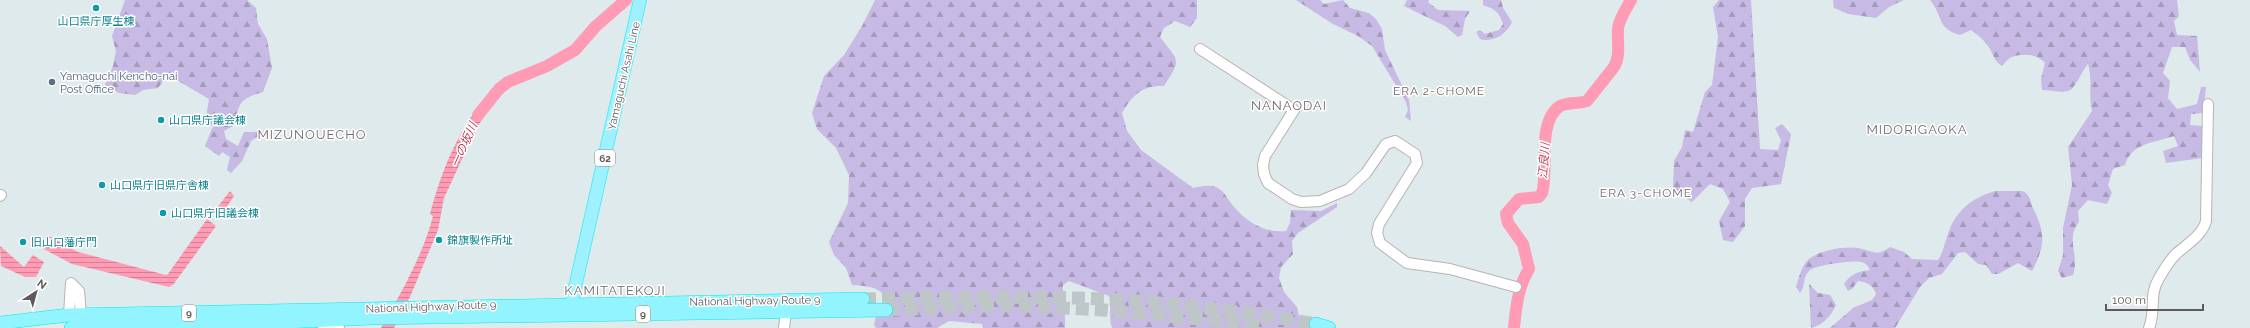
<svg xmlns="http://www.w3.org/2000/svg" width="2250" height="328" font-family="Raleway,'Noto Sans JP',sans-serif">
	<defs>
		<pattern id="forest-firs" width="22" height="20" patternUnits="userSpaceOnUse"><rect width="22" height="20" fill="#c7bae4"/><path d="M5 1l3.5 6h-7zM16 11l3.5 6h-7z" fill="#a59abc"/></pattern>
		<pattern id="water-rules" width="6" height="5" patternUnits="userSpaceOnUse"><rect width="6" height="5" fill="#ff9bb4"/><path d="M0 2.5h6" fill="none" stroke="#d28195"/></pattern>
	</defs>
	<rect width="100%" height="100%" fill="#dfeaec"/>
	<path fill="url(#forest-firs)" d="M125,0h122l9,8 2,16 9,15 5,29 -9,24c-23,7 -24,10 -28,33l-11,6 2,8 12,7 6,-14h11l6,-2 3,3 -13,8 -9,20 -11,12 -4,-3 3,-13 -8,-5 -3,4 -14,-10 8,-20 -8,-3 4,-24 -41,-24 -10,13 -15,2 -8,5 -16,-2 -14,-8 8,-19 3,-15 -4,-15z
		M875,0h322v18l-7,9 -15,-6 -11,7 -4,9c19,25 22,21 4,49 -21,-1 -32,9 -42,27l5,18 14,19 52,38c5,-1 12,-3 18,-2 13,1 17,15 24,22 14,16 31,25 51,23l4,-8 1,-13 30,1 16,-8v4l-39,26 -6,8 1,13 -12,13 -2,11 5,14 13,15 5,21h-190c-4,-11 0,-21 -3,-32l-40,-15 -6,4c-1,15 3,28 2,43h-82l-1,-4 -33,-3 -12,7h-61l-2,-3 2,-9 15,-2c-2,-25 -17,-28 -39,-29l-6,-17 -12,-13 -5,-13 19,-39 1,-28 -13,-27 -19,-19 -5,-16 12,-37 20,-21 18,-29z
		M1296,0h24l4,4 19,-4 7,8 19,5 7,6 6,10 3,21 24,50 2,21 -6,-4 3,-7 -2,-8 -34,-56 -14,-10 -25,-12z
		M1407,0h22l-1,2 10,8 32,1 -5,8 -3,16 -4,2 -13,-11 -41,-20z
		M1483,0h18l2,8 9,14c-5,12 -19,21 -32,17l-4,-7 4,-2 5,4 14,-4 4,-6c-4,-13 -9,-15 -20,-19z
		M1719,0h32l9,149 18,1 3,-10 -6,-12 7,-4 9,10 -10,50 -29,4 -7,11v27l-12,16 -10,-2 -4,-19 11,-19 -7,-13 -13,-5 -18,18 -19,-12 1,-29 8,-14 3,-17 8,2 12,-40 7,-7 6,-48 -5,-30z
		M1833,0h71l-15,7 -13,11 -28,-4 -14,-6z
		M1930,0h247l2,16 -5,5 3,14 20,1 3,36 -10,-12 -5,-13h-13l-9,26 7,8 -2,17 9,11 20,-5 4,-17h5l-3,26 -12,1 -1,11 13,1 -1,32 -36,5 -3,-12 15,-5 -4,-10c-19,7 -42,6 -49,29l-12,4 -5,16 4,8 -5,11 -19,-4 -10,11 1,11c-14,17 1,34 -6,53l-11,3 -4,-7 5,-16v-27l9,-43 -4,-38 24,-36c-4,-16 1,-31 -4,-47 -6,6 -13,26 -20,27 -8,2 -18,-1 -26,-1l-1,-11 4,-16c-8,-9 -22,-10 -33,-6 -4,1 -7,6 -10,9 -7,-5 -7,-7 -11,-15 -4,-9 -12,-15 -20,-21l-11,5c-24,-7 -16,-18 -30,-35z
		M1995,191h27c8,3 8,10 11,17 13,26 12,38 -1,63l-14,-8 -20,11h-6l-6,-9 -8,-1 -13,-12 -7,1 -16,21 -13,4 -9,9 -25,41h-65l23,-20 19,-8 4,-6c-3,-9 -9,-12 -18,-13l-6,8 -4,2 -4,-7c8,-11 13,-12 26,-14 -2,-4 -4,-7 -9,-8 -8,-2 -47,3 -52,9 -7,7 -3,15 -9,22l-4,-6c3,-9 5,-20 12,-27 11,-10 40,-15 54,-11 12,3 16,7 28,-2l14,5 8,7 26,1c5,-7 6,-15 9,-23 7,-25 24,-39 48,-46z
		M1809,284l9,9 12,2 6,10c-4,10 -14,21 -25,23z"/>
	<path fill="url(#water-rules)" d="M481,103h6l2,6 -13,20 -32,69 -6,32 -28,67 -16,31h-13c20,-35 42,-73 52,-112l-3,-2c12,-44 24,-74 51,-111z
		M230,191l4,5 -14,21 -7,-4z
		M207,219l9,7 -43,59 -4,2 -97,-23 -32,-17 7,-12 31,17 88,23 2,-1z
		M0,246l24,21 9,-12 11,7 -8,15h-11l-24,-11z"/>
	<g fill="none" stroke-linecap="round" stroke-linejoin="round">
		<path stroke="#ff9bb4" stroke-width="12" d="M478,115l21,-26 9,-7 39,-16 28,-16 21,-24 30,-26
			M1514,328c2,-21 4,-41 15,-59l-6,-25 -15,-21 -2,-9 13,-15 20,-2 3,-4c7,-21 -6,-71 18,-87 7,-4 19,-2 27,-5l27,-34c7,-12 3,-25 4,-38 1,-10 8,-20 13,-29"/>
		<path stroke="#bfc6c7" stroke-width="13" stroke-dasharray="13 6" stroke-linecap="butt" d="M863,299c81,-2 161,-3 242,0 71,4 141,13 211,25
			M886,310l121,-5 97,5 128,12 33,6"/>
		<g stroke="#bab2b3" stroke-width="12">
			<path id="tertiary" d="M1200,49l94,61 -29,46 -2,9 1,9 4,9 24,16 9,3 19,-1 29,-12 17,-16 20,-29 9,-3 20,13 2,9 -38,61 -2,9 3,10 27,20 43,6 66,18
				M0,196l1,-1
				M71,283l8,8 2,24
				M69,315l2,-32
				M320,323l19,5
				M784,328l2,-16
				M2149,328c7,-16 0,-33 9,-48 5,-9 11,-19 18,-26 11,-10 26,-18 30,-33l2,-117"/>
		</g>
		<g stroke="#50eef3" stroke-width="14">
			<path id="primary" d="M569,314l71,-314"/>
		</g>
		<g stroke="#00eaea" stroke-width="14">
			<path id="trunk" d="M0,323l69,-8 794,-16
				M1316,324l13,4
				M71,328l32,-4 160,-1 109,-5 514,-8"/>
		</g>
		<use href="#tertiary" stroke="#fff" stroke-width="10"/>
		<use href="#primary" stroke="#a0f1ff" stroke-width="12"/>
		<use href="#trunk" stroke="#92f4fe" stroke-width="13"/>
	</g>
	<g fill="#0f9aa8" stroke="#fff" stroke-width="1.5">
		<circle cx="96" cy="8" r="4"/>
		<circle cx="161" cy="120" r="4"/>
		<circle cx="102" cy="185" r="4"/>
		<circle cx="163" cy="213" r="4"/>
		<circle cx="439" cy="240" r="4"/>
		<circle cx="23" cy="242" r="4"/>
	</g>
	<circle fill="#5c6f8a" stroke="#fff" stroke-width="1.5" cx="52" cy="82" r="4"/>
	<g text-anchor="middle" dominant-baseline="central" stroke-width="3" stroke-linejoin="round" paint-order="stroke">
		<g fill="#fff" stroke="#908a8b" stroke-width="1">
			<rect x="595" y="150" width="20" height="16" rx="3"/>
			<rect x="182" y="305" width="14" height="16" rx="3"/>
			<rect x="636" y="306" width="14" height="16" rx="3"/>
		</g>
		<g font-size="10" font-weight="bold" fill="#605859">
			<text x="605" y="158">62</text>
			<text x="189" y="313">9</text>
			<text x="643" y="314">9</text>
		</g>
		<g font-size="11" fill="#0d838f" stroke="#fff" text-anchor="start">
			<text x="96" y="21" text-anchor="middle">山口県庁厚生棟</text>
			<text x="169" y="120">山口県庁議会棟</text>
			<text x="110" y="185">山口県庁旧県庁舎棟</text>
			<text x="171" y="213">山口県庁旧議会棟</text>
			<text x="447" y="240">錦旗製作所址</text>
			<text x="31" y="242">旧山口藩庁門</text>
		</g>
		<g font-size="11" fill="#4e5e75" stroke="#fff" text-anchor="start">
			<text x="60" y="76">Yamaguchi Kencho-nai<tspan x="60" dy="13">Post Office</tspan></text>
		</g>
		<g font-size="11" fill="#605859" stroke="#fff">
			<text transform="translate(624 76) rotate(-77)">Yamaguchi Asahi Line</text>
			<text transform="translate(755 301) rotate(-1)">National Highway Route 9</text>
			<text transform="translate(431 307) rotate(-2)">National Highway Route 9</text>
		</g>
		<g font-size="12" letter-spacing="1" fill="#72696a" stroke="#fff">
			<text x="1439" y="91">ERA 2-CHOME</text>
			<text x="1646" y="193">ERA 3-CHOME</text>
		</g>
		<g font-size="12" font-style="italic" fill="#c33d54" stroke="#fff">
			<text transform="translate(464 145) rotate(-66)">一の坂川</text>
			<text transform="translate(1544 161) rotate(-85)">江良川</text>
		</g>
		<g font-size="13" letter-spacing="1" fill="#72696a" stroke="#fff">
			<text x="1289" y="105">NANAODAI</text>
			<text x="1917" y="129">MIDORIGAOKA</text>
			<text x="312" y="134">MIZUNOUECHO</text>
			<text x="615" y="290">KAMITATEKOJI</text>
		</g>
	</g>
	<g transform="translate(36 292) rotate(36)" stroke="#ffffff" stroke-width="3" paint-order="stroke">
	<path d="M0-3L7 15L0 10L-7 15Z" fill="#605859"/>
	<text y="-6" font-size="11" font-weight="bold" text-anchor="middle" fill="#605859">N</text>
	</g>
	<path d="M2106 304v6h97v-6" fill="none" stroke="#605859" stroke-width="2"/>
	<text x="2112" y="304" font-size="12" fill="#605859" stroke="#ffffff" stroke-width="3" paint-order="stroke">100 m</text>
</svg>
